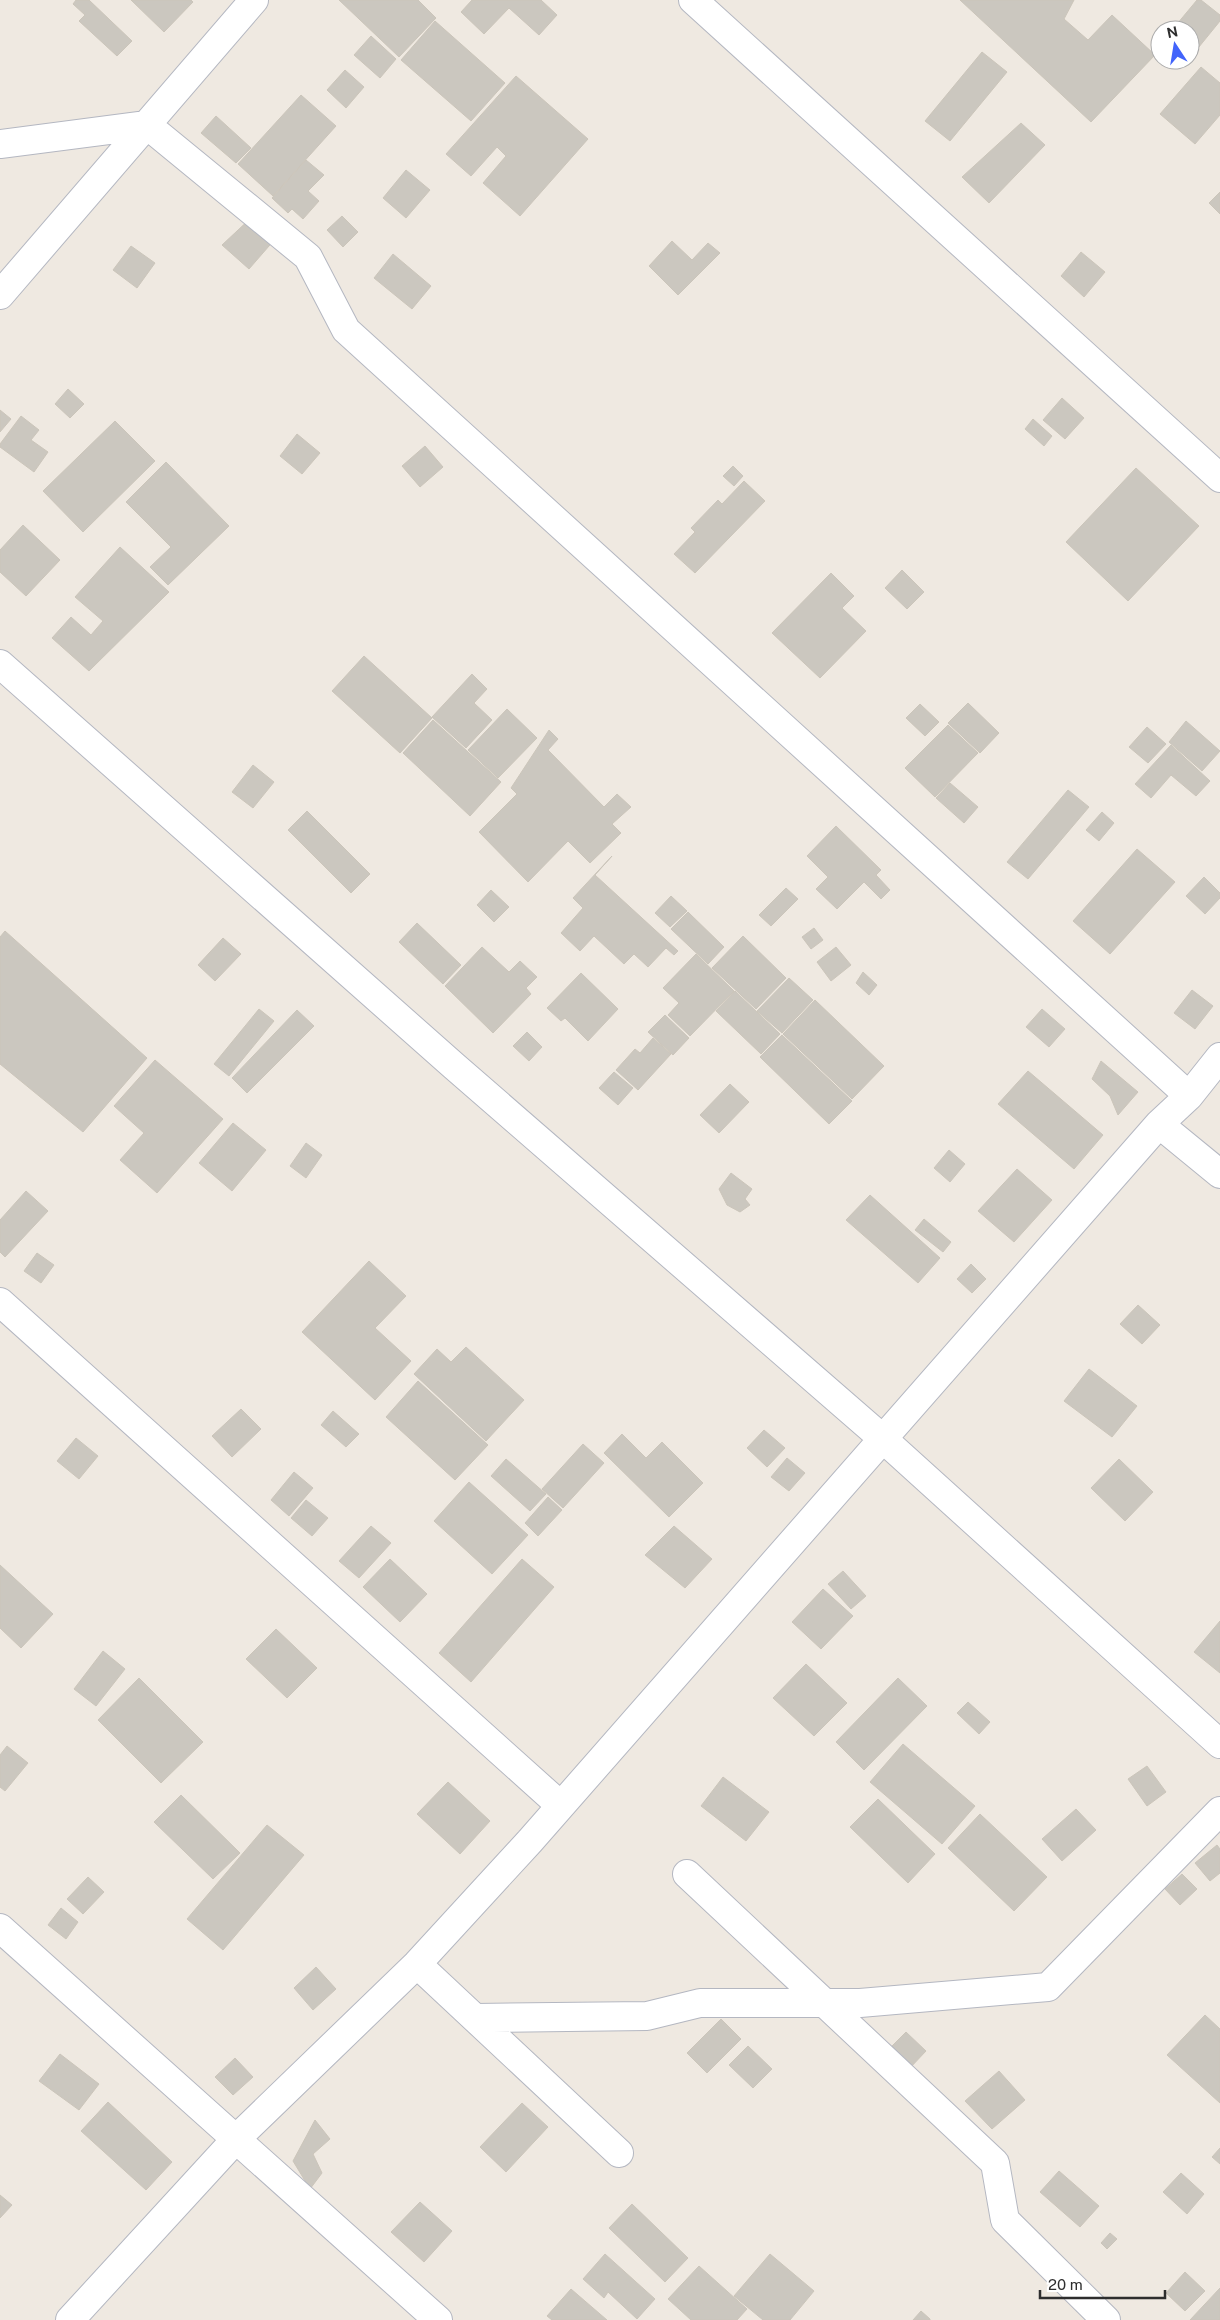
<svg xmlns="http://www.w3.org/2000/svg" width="1220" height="2320" font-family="'Public Sans',sans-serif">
	<rect width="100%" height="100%" fill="#efe9e1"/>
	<path fill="#cbc7bf" stroke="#cbc5ba" d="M76,0h13l43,41 -15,15 -38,-35 6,-6 -12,-11z
		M131,0h60l2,2 -29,30z
		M339,0h79l18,18 -37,39z
		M472,0h69l16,15 -18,20 -30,-27 -25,26 -23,-22z
		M960,0h114l-10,19 24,21 24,-25 43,40 -64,67z
		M1197,0h4l19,15v6l-30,37v-28h-18z
		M435,21l70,62 -34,38 -70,-61z
		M371,36l25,23 -16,19 -26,-23z
		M982,52l25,20 -57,69 -25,-20z
		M1201,67l19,16v32l-25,29 -35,-30z
		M345,70l19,17 -18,21 -19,-18z
		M516,76l72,63 -68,77 -37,-33 23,-27 -9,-9 -26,29 -25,-22z
		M301,95l35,31 -63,70 -35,-32z
		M216,116l35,32 -15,15 -35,-30z
		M1021,123l24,22 -56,58 -27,-26z
		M306,160l18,15 -16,16 11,10 -16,18 -11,-10 -4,4 -16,-15z
		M406,170l24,20 -24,28 -23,-20z
		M1220,192v22l-11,-11z
		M342,216l16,16 -15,15 -16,-17z
		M252,217l24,21 -27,31 -27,-24z
		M672,241l20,19 16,-17 12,10 -42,42 -29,-29z
		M131,246l24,17 -18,25 -24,-18z
		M1081,252l24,20 -21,25 -23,-21z
		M393,254l38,32 -19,23 -38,-31z
		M68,389l16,15 -14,14 -15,-14z
		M1062,398l22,20 -19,21 -22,-19z
		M0,410l11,9 -11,13z
		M21,416l18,14 -8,10 17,12 -14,20 -34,-25v-3z
		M1033,419l19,17 -8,10 -19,-17z
		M115,421l40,40 -72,71 -40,-41z
		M297,434l23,19 -18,21 -22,-18z
		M425,446l18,21 -23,20 -18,-21z
		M166,462l63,64 -61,59 -18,-18 21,-20 -45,-45z
		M733,466l10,10 -9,10 -11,-10z
		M1136,468l63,58 -71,75 -62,-59z
		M744,481l21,20 -70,72 -21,-19 21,-22 -4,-4 27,-28 4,4z
		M23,525l37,35 -34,36 -26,-24v-22z
		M120,547l49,45 -80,79 -37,-33 19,-21 20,18 12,-14 -28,-24z
		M902,570l22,22 -17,17 -22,-21z
		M831,573l23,23 -12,12 24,23 -46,47 -48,-45z
		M364,656l68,62 -32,35 -68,-62z
		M472,674l15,15 -13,14 18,17 -26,28 -34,-31z
		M968,703l31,30 -19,20 -32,-30z
		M920,704l19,18 -14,14 -19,-18z
		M507,709l30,29 -39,40 -30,-28z
		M433,720l68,62 -31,34 -67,-63z
		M1186,721l34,30 -18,20 -33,-29z
		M948,725l30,28 -43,44 -30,-29z
		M1147,727l19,17 -18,19 -19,-16z
		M549,730l9,9 -10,11 56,57 13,-13 14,13 -19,17 9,9 -31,30 -22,-22 -40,41 -49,-50 38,-38 -6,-6z
		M1171,745l39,36 -14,15 -25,-21 -20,23 -16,-14z
		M253,765l21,17 -21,26 -21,-16z
		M950,783l28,24 -14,16 -28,-25z
		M1068,790l21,17 -61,72 -21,-17z
		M307,811l63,63 -19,19 -63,-63z
		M1102,812l12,11 -15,18 -13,-11z
		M836,826l45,44 -5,5 14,15 -9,9 -17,-17 -27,27 -21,-20 12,-12 -21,-21z
		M1137,849l38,33 -65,72 -37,-33z
		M612,856l-17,19 83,76 -4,4 -8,-7 -18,19 -14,-13 -10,10 -30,-28 -14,15 -19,-18 22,-25 -10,-10z
		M1204,877l16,16v5l-15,16 -19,-18z
		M786,888l12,11 -27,27 -12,-11z
		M491,890l18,17 -15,15 -17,-17z
		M671,896l16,15 -17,16 -15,-14z
		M688,912l36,35 -16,17 -37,-35z
		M417,923l44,42 -18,19 -44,-42z
		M814,928l9,12 -12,9 -9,-12z
		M5,931l142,127 -64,74 -83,-68v-127z
		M743,936l43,42 -30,31 -44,-41z
		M223,938l18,16 -26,27 -17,-16z
		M482,947l27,25 11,-11 17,16 -11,11 5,6 -38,39 -48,-47z
		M836,947l15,18 -20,16 -14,-19z
		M696,954l38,37 -44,45 -22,-21 11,-12 -16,-15z
		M863,972l14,13 -8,10 -13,-12z
		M581,973l37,36 -30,32 -23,-23 -4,3 -14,-13z
		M789,978l24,22 -31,33 -25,-22z
		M1192,990l21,16 -18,23 -21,-16z
		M735,991l45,43 -19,20 -45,-43z
		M815,1000l69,66 -32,33 -69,-65z
		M259,1009l15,12 -45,55 -15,-12z
		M1042,1009l23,20 -16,18 -23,-20z
		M297,1010l17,16 -67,67 -15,-15z
		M665,1015l24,23 -16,17 -25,-23z
		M527,1032l15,15 -13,14 -16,-15z
		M782,1035l70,66 -23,23 -69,-67z
		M653,1038l18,16 -33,36 -22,-20 19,-21 5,4z
		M155,1060l68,59 -66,74 -37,-33 24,-27 -30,-27z
		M1101,1061l37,31 -20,23 -8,-19 -18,-17z
		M1028,1071l75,64 -29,34 -76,-65z
		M614,1072l19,16 -15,17 -19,-17z
		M730,1084l19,18 -30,31 -19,-18z
		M233,1123l33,27 -34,41 -33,-28z
		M306,1143l16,12 -16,23 -16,-12z
		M949,1150l16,14 -15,18 -16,-14z
		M1017,1169l35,31 -38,42 -36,-31z
		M731,1173l21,16 -7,10 5,6 -10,7 -13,-7 -8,-16z
		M26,1191l22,20 -43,46 -5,-5v-32z
		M870,1195l70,63 -22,25 -72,-63z
		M924,1219l27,23 -8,10 -28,-22z
		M37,1253l17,12 -13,18 -17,-12z
		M369,1261l37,35 -31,32 36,33 -36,39 -73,-68z
		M971,1264l15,15 -14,14 -15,-14z
		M1138,1305l22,20 -18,19 -22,-20z
		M466,1347l58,53 -38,41 -72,-67 23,-25 14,13z
		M1089,1369l48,37 -25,31 -48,-36z
		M418,1381l70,64 -33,35 -69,-63z
		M241,1409l20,20 -29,28 -20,-21z
		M333,1411l26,23 -13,13 -25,-22z
		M764,1430l21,18 -18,19 -20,-19z
		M622,1434l24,24 16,-16 41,41 -34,34 -65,-64z
		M76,1438l22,18 -19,23 -22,-18z
		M583,1444l21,19 -41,45 -21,-19z
		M787,1458l18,15 -16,18 -18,-14z
		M506,1459l40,35 -16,17 -39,-35z
		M1119,1459l34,33 -28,29 -34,-33z
		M294,1472l19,16 -24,28 -18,-16z
		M469,1482l59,53 -36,39 -58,-53z
		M548,1497l14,13 -24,26 -13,-13z
		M306,1500l22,18 -16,18 -21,-18z
		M371,1526l20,17 -32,35 -20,-17z
		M674,1526l38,33 -27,29 -40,-33z
		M390,1559l37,35 -27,28 -37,-35z
		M522,1559l32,28 -83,95 -32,-29z
		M0,1565l53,49 -32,34 -21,-20z
		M843,1571l23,25 -15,13 -23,-25z
		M823,1589l30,27 -32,33 -29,-27z
		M1220,1621v52l-26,-21z
		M276,1629l41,39 -30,30 -41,-39z
		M103,1651l22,18 -29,37 -22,-17z
		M806,1664l41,39 -33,33 -41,-38z
		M139,1678l64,64 -42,41 -63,-63z
		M898,1678l29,28 -63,64 -28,-28z
		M968,1702l22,20 -11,12 -22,-21z
		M903,1744l72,62 -33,38 -72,-62z
		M7,1746l21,17 -23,28 -5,-4v-32z
		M1147,1766l19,26 -19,14 -19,-27z
		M723,1777l46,35 -23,29 -45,-35z
		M448,1782l42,39 -30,33 -43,-40z
		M181,1795l59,58 -27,26 -59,-57z
		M878,1799l57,55 -27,29 -58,-56z
		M1076,1809l20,21 -34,31 -20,-22z
		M980,1814l67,63 -33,34 -66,-63z
		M267,1825l37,30 -81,95 -36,-31z
		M1217,1845l3,4v24l-10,8 -15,-18z
		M1182,1874l15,15 -17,16 -15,-16z
		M88,1877l16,15 -21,22 -16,-15z
		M61,1908l17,14 -12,17 -18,-14z
		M316,1967l20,22 -23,21 -19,-22z
		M1205,2015l15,14v74l-53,-48z
		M721,2019l20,20 -34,34 -20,-20z
		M906,2032l20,19 -18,19 -20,-20z
		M748,2046l24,23 -19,19 -24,-23z
		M60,2054l39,30 -20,26 -40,-29z
		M235,2058l18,19 -20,18 -18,-18z
		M999,2071l26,29 -33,29 -27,-28z
		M108,2102l64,60 -26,28 -65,-59z
		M522,2103l26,24 -42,45 -26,-25z
		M315,2120l15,19 -17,15 9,19 -12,16 -17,-28z
		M1220,2148v16l-8,-7z
		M1059,2171l40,35 -19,21 -40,-35z
		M1181,2173l23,21 -17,20 -24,-22z
		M0,2195l12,10 -12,13z
		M420,2202l32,29 -28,31 -33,-30z
		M632,2204l56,54 -23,24 -56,-54z
		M1110,2233l7,6 -10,10 -6,-6z
		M605,2254l50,45 -18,20 -29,-27 -4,6 -21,-19z
		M770,2254l44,37 -24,29h-27l-29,-24z
		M699,2266l48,43 -10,11h-46l-23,-21z
		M1185,2272l20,19 -20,20 -19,-18z
		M1220,2288v32h-30z
		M571,2289l36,31h-55l-5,-4z
		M921,2311l9,8v1h-17z"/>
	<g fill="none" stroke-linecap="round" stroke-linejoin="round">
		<g stroke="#b4b7c1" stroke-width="30">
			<path id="minor" d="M693,0l527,478
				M0,144l147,-19 161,132 38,73 843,766
				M0,295l254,-295
				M0,664l454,402 428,372 338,306
				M1159,1124l61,50
				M0,1302l560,503
				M687,1874l308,289 10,57 101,100
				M0,1928l438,392
				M417,1964l202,189
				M476,2018l171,-2 53,-13h160l188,-16 172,-176
				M70,2320l167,-182 180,-174 113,-123 629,-717 30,-28 31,-39"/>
		</g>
		<use href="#minor" stroke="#fff" stroke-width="28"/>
	</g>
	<g transform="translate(1175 45) rotate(348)"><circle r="24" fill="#ffffff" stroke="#ababab"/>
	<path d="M0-4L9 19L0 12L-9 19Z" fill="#4264fb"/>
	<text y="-8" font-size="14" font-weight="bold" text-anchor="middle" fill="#2e2e2e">N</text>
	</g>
	<path d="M1040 2290v8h125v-8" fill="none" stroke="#2e2e2e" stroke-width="2.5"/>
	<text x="1048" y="2290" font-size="15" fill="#2e2e2e" stroke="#ffffff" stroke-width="4" paint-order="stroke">20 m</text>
</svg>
